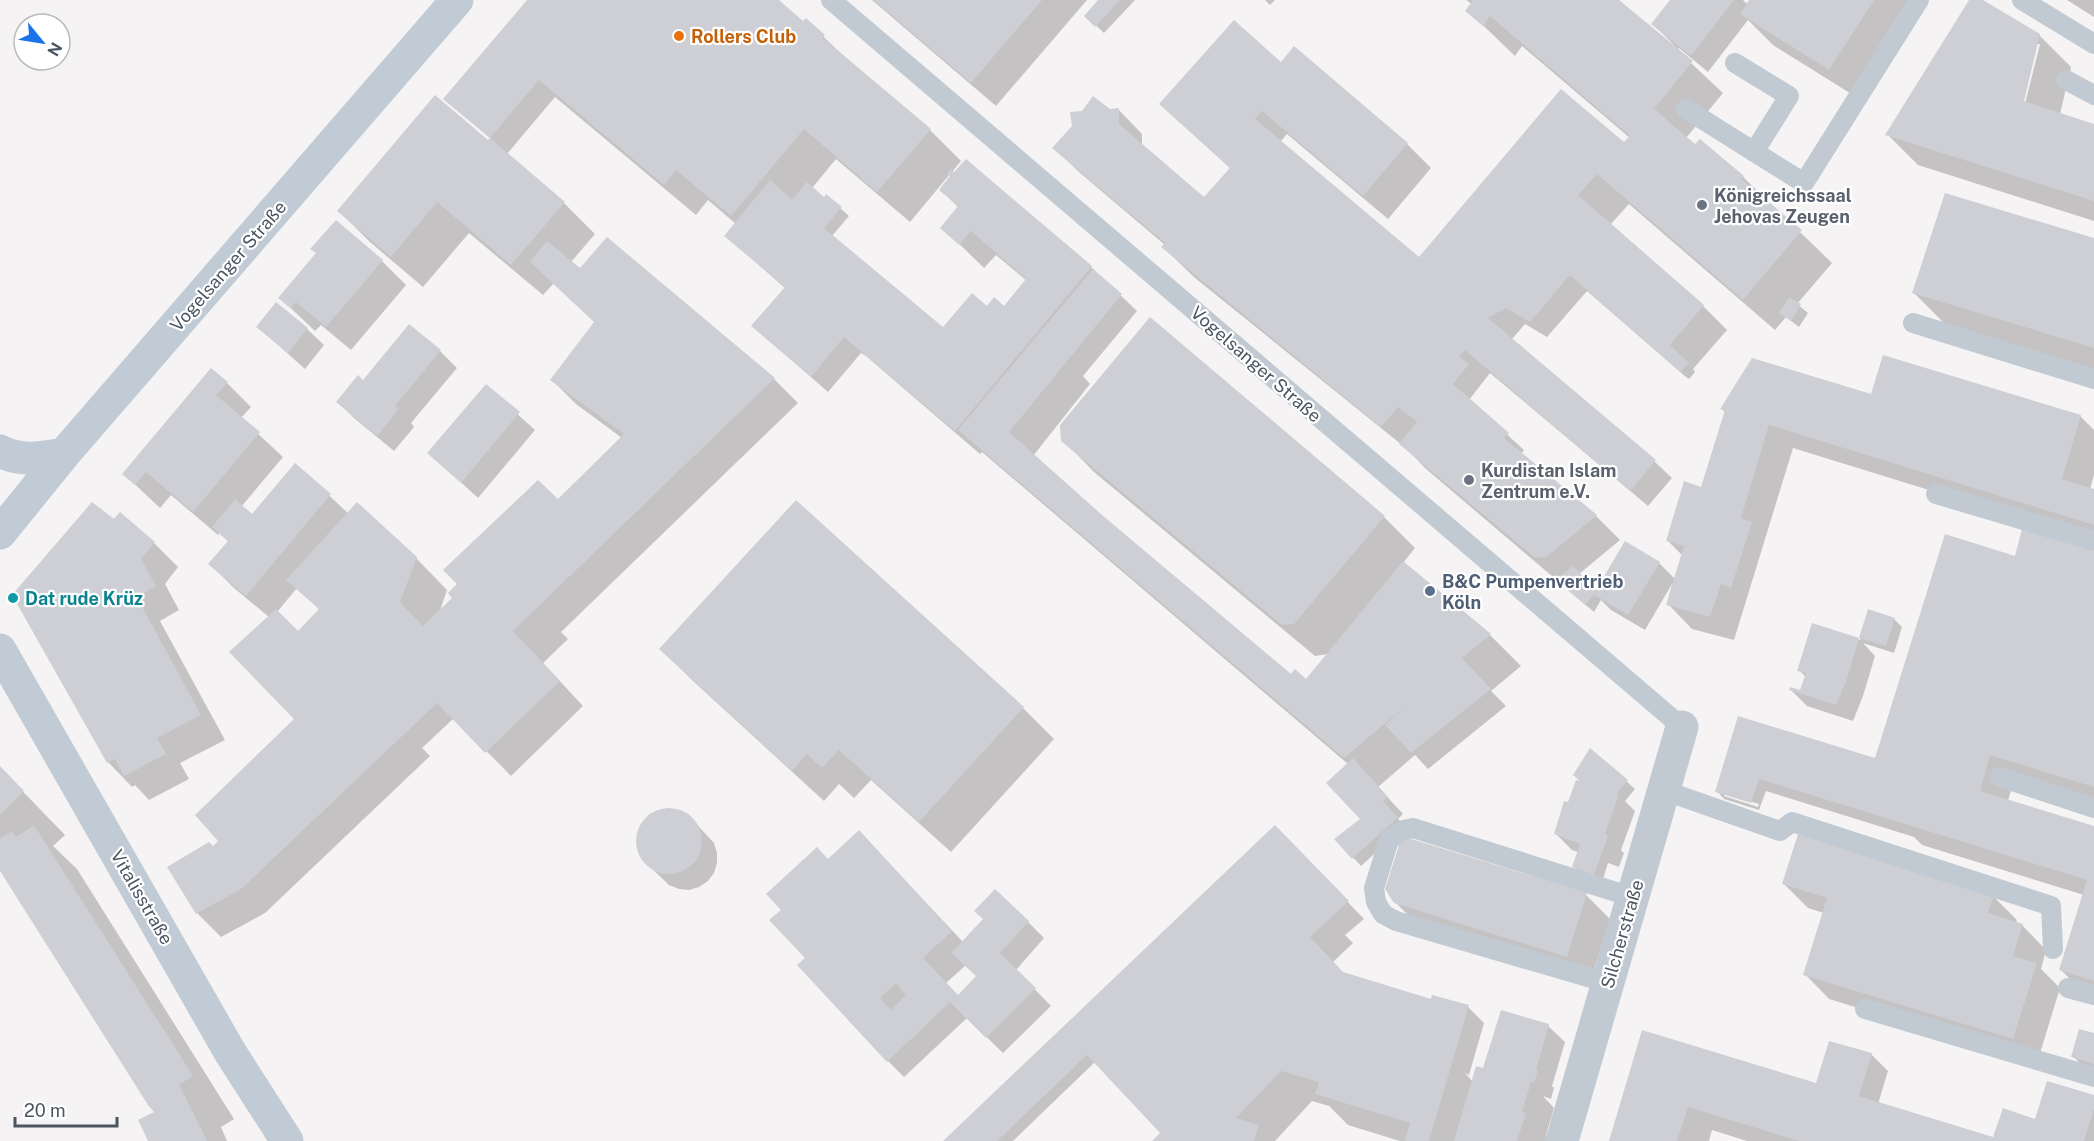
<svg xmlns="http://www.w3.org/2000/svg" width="2094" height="1141" font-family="'Public Sans',sans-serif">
	<rect width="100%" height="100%" fill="#f5f3f3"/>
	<path fill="#0003" fill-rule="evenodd" d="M529,0h247l27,23 3,-3 48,46 76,64 31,31 -9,11 2,2 12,-13 125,106 46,44 -54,65 7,8 -57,72 68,60 190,160 15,5 22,-27 -13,2 -221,-184 -31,-32 87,-121 234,198 31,31 -12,15 87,72 31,31 -30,25 15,15 -78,63 -13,-14 -37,32 25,27 -5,5 7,7 -44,40 -24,-26 25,-21 -14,-55 -366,-312 -2,2 -114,-98 -5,-3 -33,39 -75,-66 32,-38 -59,-52 10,-12 -28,-24 -12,15 -141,-118 -48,57 57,49 31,31 -24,28 9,8 27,-31 167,140 24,24 -237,229 7,7 -25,24 40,43 -72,70 -57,-58 -32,30 8,8 -165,157 -44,24 -24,-24 24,-72 75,-122 -27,-102 -35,-29 -24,-24 19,-22 -10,-9 -1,2 -47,-40 -11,13 -36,-34 103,-91 24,24 -10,11 42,39 -42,50 11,9 44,-51 53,49 67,44 31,32 -8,23 119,-112 64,-63 -46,-34 -24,-24 43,-58 -41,-39 -11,12 -74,-62 -46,54 -53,-45 -31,-31 149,-69 3,-3 -46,-40zM836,159l74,63 40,-48 2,2 -11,14 18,18 -17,19 42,41 12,-13 31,26 -23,28 -18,-2 -38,27 -116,-98 17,-20 -22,-20 -3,3 -12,-11zM297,588l24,23 -23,22 -21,-21z
		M872,0h215l-91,106z
		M1100,0h35l-31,33 -18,-17z
		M1265,0h10l-5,5z
		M1466,0h150l56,46 2,-1 -21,-21 19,-24h71l4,4 3,-4h173l-62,100 -88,-55 -25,-25 -40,52 -29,-24 -2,2 46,43 -37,45 57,39 89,86 -35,41 11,9 -9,14 -13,-10 -11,13 -146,-126 -19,21 93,81 24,24 -34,39 2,3 -6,7 -3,-2 -99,-86 -40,46 -22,-13 -13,15 143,123 17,16 -24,28 -158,-133 -21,27 55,50 -3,4 75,62 24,24 -41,34 17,18 63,-29 16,16 7,-24 -14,-14 34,-52 24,-76 -4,-4 150,-13 208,20 14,14v45l-4,14 4,1v51l-301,-93 -59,192 -42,-11 -24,-25 4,-20 -27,46 -34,-20 -10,-10 -7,12 -169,-144 -18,-19 -212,-171 -32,-31 2,-2 -86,-73 -25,-24 55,-38 9,-1 24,25v12l62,53 26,-31 -69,-64 120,-40 126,80 24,24 -43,51 -101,-85 -7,8 139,117 206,-115 5,-6 -108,-92 -7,10 -48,-46 5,-6z
		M1971,0h10l58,35 32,32 -11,47 34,11v96l-176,-56 -31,-31zM2037,44h3l-16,64h-3z
		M2067,0h27v17z
		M2094,240v129l-149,-45 -31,-31z
		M382,261l24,24 -55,65 -30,-25 -6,6 -35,-33z
		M277,304l30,25 17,16 -19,24 -47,-42z
		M410,326l30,25 17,17 -46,55 3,4 -20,24 -40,-33 -16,-16 26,-20z
		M486,386l49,44 -57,68 -49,-45z
		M114,522l40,21 24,24 -13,17 14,26 -19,11 65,119 -45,23 9,16 -40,21 -14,-15 -3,2 -24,-25z
		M2094,552v255l-81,-24 -5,18 86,27v169l-9,-3 -24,-24 23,-75 -162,-50 -8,-8 -148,-46 -7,19 -35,-11 -7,-8 22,-73 142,44 135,-204zM1724,793l35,11 -1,3 -34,-11z
		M1869,611l25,8 8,8 -8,26 -31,-10 12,13 -12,40 -10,25 -46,-15 -16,-16 10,2 5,-15 -7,-7 14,-45 47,15z
		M661,649l362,59 31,31 -103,113 -80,-72 -17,18 -15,-14 -15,17 -132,-121z
		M1591,750l44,39 -10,12 10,10 -14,39 3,3 -5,14 -11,-4 -6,19 -21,-7 -7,-8 4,-15 -6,-2 -16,-16 13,-30 15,-20z
		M0,768l65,67 -12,11 24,23 157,250 -13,8 6,14h-78l7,-29 -156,-244z
		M671,809l10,3 9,5 24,26 3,10v10l-3,10 -6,8 -9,6 -10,3 -10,-1 -10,-4 -25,-24 -5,-9 -2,-10 2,-11 4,-9 8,-7 9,-5z
		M1291,843l73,76 -19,16 8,8 -20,19 12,13 87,26 36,6 16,16 -15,52 -4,-2 8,9 75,-56 17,16 -13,44 2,2 -3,11 -8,-3 11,12 -8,27 3,3 -1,3h-148l-52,-16 -19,-19 -17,-5 -37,40h-121l8,-8 -67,-71 -82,79h-68z
		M883,857l80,85 65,-20 16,16 -28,32 35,36 -48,47 -36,-35 -63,59 -16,-16 -81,-103 22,-97zM966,965l12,12 -20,19 -12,-13z
		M1784,884l209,12 24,24 -1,3 6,2 24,25 -5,19 19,19 -23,75 -208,-64 -24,-25 19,-61 -16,-5z
		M1586,895l24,24 -19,61 -171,-53 -25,-25z
		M1643,1032l178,55 50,-33 17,17 -10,33 116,35 100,-42v44h-347l-35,-11 -3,11h-99z
		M2094,1035v39l-5,-1 -16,-17z"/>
	<path fill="#cdcfd5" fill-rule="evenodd" d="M527,0h252l24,21 3,-3 19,17 -2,3 108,91 -54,63 -73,-63 -73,87 -55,-46 -12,15 -125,-105 -49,58 75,64 -54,63 -74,-63 -46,55 -54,-46 98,-116 53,45 2,-2 -47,-39z
		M874,0h168l-71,83z
		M1098,0h22l-25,27 -11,-11z
		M1473,0h146l74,61 -39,48 41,35 5,-5 44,37 -3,3 61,51 -59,70 -146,-126 -19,21 126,110 -34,40 19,18 -9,9 -110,-97 -40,47 -24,-14 -18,10 168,142 -26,31 -165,-141 -6,7 10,7 -16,20 56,49 -5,5 93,77 -52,43 -11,-1 -135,-113 18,-22 -19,-15 -17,20 -220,-180 4,-4 -113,-95 20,-22 -2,-14 12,-1 11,-15 17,13 9,-1v16l85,73 26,-29 -71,-64 75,-84 47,42 13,-16 114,97 -45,53 -101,-85 -7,8 164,138 142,-168 63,53 6,-6 -140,-120 -7,10 -18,-15z
		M1670,0h64l-43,56 -40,-32z
		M1749,0h125l-45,70 -89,-56z
		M1969,0h14l57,34 -16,67 70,23v77l-209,-66z
		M966,159l126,107 -137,165 -111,-94 -33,40 -60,-51 34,-39 -61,-51 46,-56 22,20 15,-18 17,15 2,-3 16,13 -18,21 119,99 29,-34 15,13 7,-9 10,9 22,-27 -55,-48 -12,14 -19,-17 18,-22 -19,-16 11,-14 -3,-2 4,-5 3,3z
		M1945,193l149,45v110l-182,-55z
		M336,220l47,40 -57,67 -30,-25 -6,6 -12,-10 38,-45 -6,-4z
		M607,237l168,141 -262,253 47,50 -75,72 -48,-50 -196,186 -45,25 -29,-47 42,-25 4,4 5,-5 -23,-26 99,-96 -65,-67 47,-43 22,22 21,-22 -33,-29 71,-78 60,55 -17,45 23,24 29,-28 -4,-5 9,-9 -14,-14 95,-90 20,19 66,-65 -74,-54 44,-58 -64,-60 17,-21 33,27z
		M1093,269l29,25 -113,138 93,83 189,159 4,-5 11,10 97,-118 88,73 -29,24 29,31 -80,64 -26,-28 23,-21 -64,54 -386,-328z
		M1789,297l12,7 -10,17 -12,-8z
		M276,302l32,26 -20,25 -32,-26z
		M1150,317l235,199 -91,108 -12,1 -221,-184 -1,-16z
		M409,324l32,26 -46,56 4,3 -22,27 -41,-34 22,-27 5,5z
		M1883,355l198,60 -19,64 32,10v36l-325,-100 -28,93 11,4 -21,66 -10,-4 -11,33 -44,-12 18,-59 -18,-5 18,-60 17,6 24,-77 -5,-1 32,-51 119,36z
		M211,368l17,14 -12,13 44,37 -67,80 -47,-40 -11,13 -13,-11z
		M486,384l34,28 -59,71 -34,-30z
		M295,463l36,31 -85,102 -38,-32 20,-23 -16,-14 23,-28 17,15z
		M796,500l228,207 -105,115 -80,-72 -17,18 -15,-14 -15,17 -133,-122z
		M92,502l22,17 6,-7 35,30 -14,17 15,27 -19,11 64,118 -44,23 9,16 -42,22 -9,-17 -8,4 -95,-168z
		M2022,529l72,22v236l-104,-32 -10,36 114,35v155l-35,-11 28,-90 -328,-101 -8,24 -36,-11 23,-76 137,42 70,-224 70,22z
		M1625,541l35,21 -32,53 -34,-20 -9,10 -29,-25 17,-14 23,24z
		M1868,609l27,9 -9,28 -27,-8z
		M1812,623l47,15 -12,41 -11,26 -47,-15 1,-3 10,3 6,-17 -9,-2z
		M1590,748l38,32 -11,13 2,1 -14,40 3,2 -14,39 -22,-8 8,-23 -26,-10 10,-33 4,1 8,-22 4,1 -7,-6z
		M1353,758l35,39 -5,4 15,16 -46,42 -18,-20 26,-20 -34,-36z
		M0,766l24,25 -24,24z
		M636 841a33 33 0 1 1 66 0a33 33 0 1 1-66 0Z
		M34,825l159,251 -14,9 28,56h-59l-10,-21 16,-8 -6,-7 -148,-234v-32l12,-8 4,6z
		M1275,825l74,76 -39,36 33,35 88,27 1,-4 37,10 -40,136h-24l5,-18 -95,-29 4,-12 -38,-11 -45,47 23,7 -5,16h-102l8,-8 -73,-78 -90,86h-54z
		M859,830l93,101 -29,27 35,37 18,-19 -25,-23 32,-34 -9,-8 21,-22 34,32 -29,32 36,35 -50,50 -36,-36 -63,60 -90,-97 8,-7 -36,-38 12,-10 -15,-16 51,-47 11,12zM896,983l10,12 -15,15 -11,-12z
		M1798,834l196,61 -6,18 35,11 -10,32 24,7 -24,76 -210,-64 24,-77 -45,-14z
		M1402,836l185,57 -20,64 -173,-54 -9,-14z
		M1501,1010l48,14 -13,46h2l-4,13 -3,-1 -9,30 4,1 -9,28h-63l22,-75 7,2z
		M2079,1029l15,4v31l-23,-7z
		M1642,1030l174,53 13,-42 43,12 -13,43 134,41 10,-29 32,11 12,-38 47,14v14l-10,32h-285l-111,-34 -11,34h-68z"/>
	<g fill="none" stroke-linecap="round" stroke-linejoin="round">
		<path stroke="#c1cad2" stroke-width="20" d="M831,0l851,727
			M2022,0l72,44
			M1735,63l54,33 -35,56
			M2066,80l28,15
			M1686,109l118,74 115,-183
			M1913,323l181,56
			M1936,494l158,47
			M2000,777l94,31
			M1663,790l117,41 12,-9 259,84 2,43
			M1608,983l-212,-62 -13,-7 -7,-12 -2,-14 15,-48 14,-10 10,-2 219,69
			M2068,988l26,7
			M1865,1009l229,68"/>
		<path stroke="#c1cad2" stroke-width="33" d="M1562,1141l120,-414"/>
		<path stroke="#c1cbd6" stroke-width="33" d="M0,451c20,11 43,7 64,3
			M0,533l64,-79 393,-454
			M0,650l230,402 57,89"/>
	</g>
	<circle fill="#e8710a" stroke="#fff" stroke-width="2" cx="679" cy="36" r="6"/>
	<g fill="#6b7280" stroke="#fff" stroke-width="2">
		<circle cx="1702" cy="205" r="6"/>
		<circle cx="1469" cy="480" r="6"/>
	</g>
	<circle fill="#5c6f8a" stroke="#fff" stroke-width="2" cx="1430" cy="591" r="6"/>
	<circle fill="#0f9aa8" stroke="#fff" stroke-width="2" cx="13" cy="598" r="6"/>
	<g text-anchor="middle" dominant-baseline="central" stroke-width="4.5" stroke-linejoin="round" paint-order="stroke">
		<g font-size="18" font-weight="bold" fill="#c56008" stroke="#fff" text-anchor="start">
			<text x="691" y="36">Rollers Club</text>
		</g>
		<g font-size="18" font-weight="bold" fill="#5b616d" stroke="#fff" text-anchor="start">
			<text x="1714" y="195">Königreichssaal<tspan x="1714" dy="21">Jehovas Zeugen</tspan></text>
			<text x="1481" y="470">Kurdistan Islam<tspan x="1481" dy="21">Zentrum e.V.</tspan></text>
		</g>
		<g font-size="18" fill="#4a5661" stroke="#fff">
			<text transform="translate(228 266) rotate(-49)">Vogelsanger Straße</text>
			<text transform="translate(1256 364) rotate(41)">Vogelsanger Straße</text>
			<text transform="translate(142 897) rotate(60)">Vitalisstraße</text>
			<text transform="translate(1622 934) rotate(-74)">Silcherstraße</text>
		</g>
		<g font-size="18" font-weight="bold" fill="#4e5e75" stroke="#fff" text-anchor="start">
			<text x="1442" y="581">B&amp;C Pumpenvertrieb<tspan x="1442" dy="21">Köln</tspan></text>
		</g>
		<g font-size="18" font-weight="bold" fill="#0d838f" stroke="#fff" text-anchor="start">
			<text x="25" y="598">Dat rude Krüz</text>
		</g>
	</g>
	<g transform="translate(42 42) rotate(120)"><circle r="28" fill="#ffffff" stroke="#b7bbc0" stroke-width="1.5"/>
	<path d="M0-4.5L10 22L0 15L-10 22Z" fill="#1a73e8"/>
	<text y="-9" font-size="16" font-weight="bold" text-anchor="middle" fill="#4a5661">N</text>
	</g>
	<path d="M15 1117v9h102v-9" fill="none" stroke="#4a5661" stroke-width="3"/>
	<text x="24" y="1117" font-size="18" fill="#4a5661" stroke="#ffffff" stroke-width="4.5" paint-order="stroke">20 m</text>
</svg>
